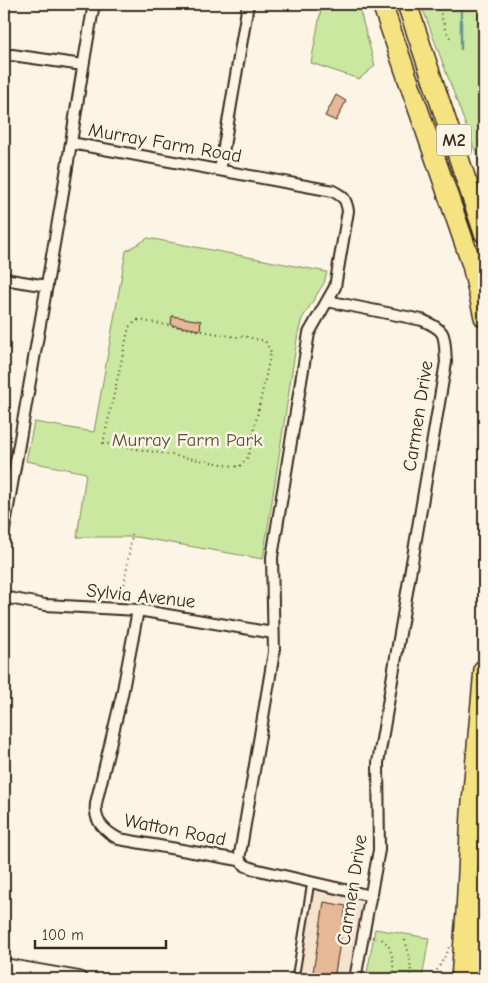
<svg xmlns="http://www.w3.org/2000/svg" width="488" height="983" font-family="'Comic Neue',sans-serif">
	<rect width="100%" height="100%" fill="#fcf5e5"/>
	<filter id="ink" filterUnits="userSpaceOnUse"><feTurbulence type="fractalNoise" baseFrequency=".02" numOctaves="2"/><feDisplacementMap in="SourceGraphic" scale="10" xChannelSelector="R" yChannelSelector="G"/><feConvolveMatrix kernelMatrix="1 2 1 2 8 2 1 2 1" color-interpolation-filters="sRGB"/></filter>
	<g filter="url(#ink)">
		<path fill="#f5e3cd" d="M316,891h4l34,6 8,7 1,3 -14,72h-51l13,-83z"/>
		<path fill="#cae8a0" stroke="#82895f" d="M322,4h36l17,62 -16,13 -48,-16z
			M421,4h63v171z
			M148,238l179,34 -3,11 -22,36 -4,14 -35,226 -126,-22h-60l9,-64 -60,-12 8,-39 60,10 32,-181z
			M375,929l54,9 -7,41h-56z"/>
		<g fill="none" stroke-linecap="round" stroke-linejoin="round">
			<path stroke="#6b9594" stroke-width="2.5" d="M461,4v45"/>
		</g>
		<path fill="#e6b896" stroke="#3b2a1e" d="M336,95l10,6 -10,20 -11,-5z
			M172,316l29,5 -1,9 -29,-5z
			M324,902l22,4 -12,73h-22z"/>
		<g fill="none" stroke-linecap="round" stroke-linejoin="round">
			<g stroke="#3b2a1e" stroke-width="9">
				<path id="lane" d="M295,979l16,-97"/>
			</g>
			<g stroke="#3b2a1e" stroke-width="14">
				<path id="street" d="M4,57l8,-2 71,10
					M71,143l262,48c11,6 13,8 15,20l-13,76 -26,46 -37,224 2,95 -35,208
					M220,170l28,-166
					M4,279l43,7
					M327,301l95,19c7,3 16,7 20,13 4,7 3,21 4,29l-68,401 1,87 -24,129
					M4,530c19,-110 39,-221 58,-332 11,-65 20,-130 32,-194
					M4,597l41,8 93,5 135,23
					M138,610l-16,85 -25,104c-1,4 -2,8 -1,12 0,13 12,22 23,28l120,21 7,6 8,3 117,27"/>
			</g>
			<g stroke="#3b2a1e" stroke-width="18">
				<path id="secondary" d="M4,966l75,13"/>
			</g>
			<g stroke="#3b2a1e" stroke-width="22">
				<path id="highway" d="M382,4l90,261 12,52
					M407,4l77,229
					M461,979l5,-67 5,-99 13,-144
					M476,979l8,-95"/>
			</g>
			<path stroke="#3b2a1e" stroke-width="2" stroke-dasharray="1 4" stroke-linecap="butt" d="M438,4l7,25 6,10
				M138,320l98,17 7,-1 22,5 6,11 -23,105 -9,10 -136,-24 26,-116z
				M122,599l10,-65
				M372,937c4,1 9,1 12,4 10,8 10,27 9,38
				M405,940c4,13 7,25 5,39
				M432,979l16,-28 1,-5"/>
			<use href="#lane" stroke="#fcf5e5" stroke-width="5"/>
			<use href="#street" stroke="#fcf5e5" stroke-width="10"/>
			<use href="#secondary" stroke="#fcf5e5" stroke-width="14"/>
			<use href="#highway" stroke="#f5e382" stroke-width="19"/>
		</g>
	</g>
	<g text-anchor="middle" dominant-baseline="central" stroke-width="5" stroke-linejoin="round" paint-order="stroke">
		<rect fill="#fcf5e5" stroke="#75675a" stroke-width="1" x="436.5" y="124.5" width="35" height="31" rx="4"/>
		<g font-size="18" font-weight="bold" fill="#3b2a1e">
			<text x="454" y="140">M2</text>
		</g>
		<g font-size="19" fill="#3b2a1e" stroke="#fcf5e5">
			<text transform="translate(165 143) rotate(10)">Murray Farm Road</text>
			<text transform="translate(418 416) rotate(-81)">Carmen Drive</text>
			<text transform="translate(141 596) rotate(6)">Sylvia Avenue</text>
			<text transform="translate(175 830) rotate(11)">Watton Road</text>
			<text transform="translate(352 890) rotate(-81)">Carmen Drive</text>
		</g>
		<g font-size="19" fill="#585038" stroke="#fcf5e5">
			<text x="187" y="440">Murray Farm Park</text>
		</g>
	</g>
	<rect width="488" height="983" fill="none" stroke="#fcf5e5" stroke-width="20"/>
	<rect x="10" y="10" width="468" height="963" fill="none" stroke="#3b2a1e" stroke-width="2" filter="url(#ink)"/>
	<path d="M35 940v8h131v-8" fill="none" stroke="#3b2a1e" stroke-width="2.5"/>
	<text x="42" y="940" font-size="15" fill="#3b2a1e" stroke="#fcf5e5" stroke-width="4" paint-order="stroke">100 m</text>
</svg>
